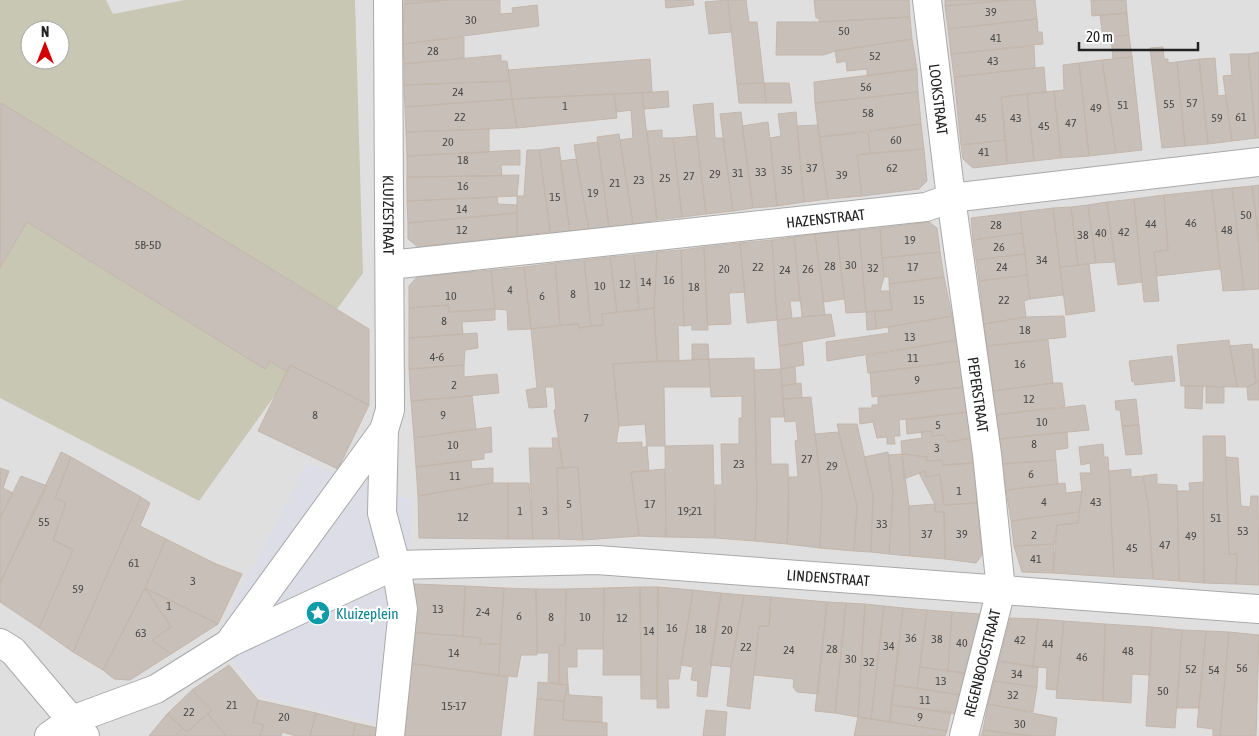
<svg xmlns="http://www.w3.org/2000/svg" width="1259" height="736" font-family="'Asap Condensed',sans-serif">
	<rect width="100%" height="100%" fill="#f2efe9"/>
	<path fill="#e0dfdf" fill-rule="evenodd" d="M0,0h1259v736h-1259zM30,30h30v30h-30z"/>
	<path fill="#c7c7b4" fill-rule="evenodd" d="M0,0h106l7,14 71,-14h171l8,273 -164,228 -199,-103zM30,30h30v30h-30z"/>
	<path fill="#dddde8" d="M307,463l105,37 -2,85 -14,143 -133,-31 -48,-57z"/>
	<path fill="#c7bfb8" stroke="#c4b6ab" d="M404,0h43l-43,4z
		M447,0h53v14l13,-1 -1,-5 25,-3 2,21 -136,18 1,-40z
		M665,0h28l1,5 -28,3z
		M728,0l3,32 -22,2 -4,-32z
		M728,0h18l3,22h8l7,61 -27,1z
		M814,0h95l1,17 -91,5v-4h-3z
		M945,0h64l-64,6z
		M1009,0h26l2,19 -89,10 -3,-23z
		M1091,0h35l1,13 -35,3z
		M1127,13l2,22 -26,3 -3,-23z
		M910,17l2,22 -77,12 -11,4h-48l1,-33h42z
		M1037,19l1,13h4l1,12 -92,10 -3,-25z
		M1129,35l3,22 -19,2 -2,-22z
		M464,37v21l-60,6 -1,-20z
		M912,39l5,30 -50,7v-7l-20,2 -1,-10 -9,2 -2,-12z
		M1034,46l1,22 -81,9 -3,-23z
		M1163,47l1,12h4v4l9,-1 8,84 -23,2 -12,-100z
		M1259,52v86h-3l-8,-84z
		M1230,54h18l8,84 -24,3 -9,-65 9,-1z
		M501,55v6h6l3,20 -106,4v-21z
		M1132,57l10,93 -26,3 -14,-93z
		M1215,58l3,38 8,-1 6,46 -24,3 -9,-85z
		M650,59l2,33 -140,7 -4,-29z
		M1199,59l9,85 -23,2 -8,-84z
		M1102,60l14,93 -27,3 -10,-93z
		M1079,63l10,93 -28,2 -7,-67 10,-1 -1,-25z
		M1044,67l2,25 -45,5 5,43 -45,5 -7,-68z
		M917,69l1,23 -103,11 -1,-21z
		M510,81l2,18 -107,8 -1,-22z
		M764,83l2,20h-27l-2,-19z
		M764,83h25l3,20h-26z
		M668,91l1,16 -25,2 -2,-16z
		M1054,91l7,67 -27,3 -7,-67z
		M918,92l3,32 -102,13 -4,-34z
		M642,93l15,127 -24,4 -13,-84 13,-2 -2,-28 -14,2 -3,-18z
		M614,94l3,24 -100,10 -5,-29z
		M1027,94l7,67 -27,3 -6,-67z
		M512,99l5,29 -111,4 -1,-25z
		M1,103l368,226v76l-79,-40 -3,7 -17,-11 -5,8 -238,-147 -27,46z
		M713,103l2,35h8l10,73 -27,3 -13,-109z
		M741,112l12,96 -20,3 -13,-97z
		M796,112l8,90 -27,4 -7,-68 11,-2 -3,-22z
		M768,122l9,84 -24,2 -11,-82z
		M921,124l3,25 -54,4 -2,-21z
		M818,125l10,74 -24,3 -7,-76z
		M489,129v23l-82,4 -1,-24z
		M662,130v8h11l9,79 -25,3 -10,-89z
		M868,132l2,21 -13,2 5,41 -34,3 -9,-62z
		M619,134l14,90 -24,3 -12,-90z
		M697,136l9,78 -24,3 -9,-79z
		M1006,140l1,24 -34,4 -10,-9 -2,-14z
		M598,142l11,85 -20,3 -15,-85z
		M559,147l11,85 -19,3 -12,-85z
		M924,149l3,32 -8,8 -57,7 -5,-41z
		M520,150v15h-19l1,11 -95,1v-21z
		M527,150h12l11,82 -33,4v-40h7z
		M576,159l13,71 -19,2 -10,-71z
		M519,175l-2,21 -110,5v-24z
		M1259,185v56l-7,-55z
		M1252,186l7,55v48l-15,1 -12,-102z
		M1232,188l12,102 -21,1 -11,-101z
		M1212,190l8,79 -63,7 -3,-24 14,-2 -4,-55z
		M1164,195l4,55 -14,2 5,49 -15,1 -10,-103z
		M497,197l1,7 19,1v8l-109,10 -1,-22z
		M1134,199l8,83 -24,3 -11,-83z
		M1107,202l8,60 -19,1 -8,-58z
		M1088,205l8,58 -18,2 -7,-58z
		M1071,207l7,58 -18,2 -7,-59z
		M1053,208l10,87 -33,4 -10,-87z
		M1020,212l2,21 -49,7 -2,-22z
		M517,213v23l-99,11 -10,-8v-16z
		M929,222l8,6 3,24 -58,6 -2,-30z
		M880,228l4,49 -4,14h9l3,19 -26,2 -7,-82z
		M859,230l7,82 -20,1 -9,-81z
		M837,232l7,67 -20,3 -9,-68z
		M1022,233l3,21 -49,6 -3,-20z
		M815,234l10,81 -23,2 -8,-80z
		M794,237l6,64h-10l2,17 -15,2 -5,-80z
		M772,240l5,80 -30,3 -7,-80z
		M740,243l5,49 -16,1 2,31 -24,1 -3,-78z
		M704,247l4,83h-16v-5l-8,1 -3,-76z
		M681,250l3,76 -6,-1 1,36h-22l-3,-53 3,-56z
		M657,252l-3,56 -15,2 -5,-55z
		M940,252l4,25 -55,7v-7h-5l-2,-19z
		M1025,254l2,21 -48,6 -3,-21z
		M634,255l5,55 -22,2 -7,-55z
		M610,257l7,55 -15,2 1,11 -12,1 -7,-66z
		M584,260l7,66 -12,2 -1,-4 -18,1 -5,-62z
		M555,263l5,62 -29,4 -7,-62z
		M1089,264l6,47 -29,4 -6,-48z
		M524,267l7,62 -23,1 -1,-20 -12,-1 -4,-39z
		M491,270l4,39 -46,3 -1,-7 -39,3v-22l8,-9z
		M1027,275l3,24 -6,2 2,16 -42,7 -5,-43z
		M944,277l8,39 -76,13 -1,-18 17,-1 -3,-26z
		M448,305l1,7 46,-3v11l-33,2 1,12 -54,4v-30z
		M654,308l3,53 -44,3 6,62 -3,17 26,-1v6l5,-2 2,25 -18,1 8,64 -56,4 -5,-73 -15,1 -9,-58 2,-1 -2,-22h-9l2,20 -18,1 -3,-18 11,-2 -6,-59 47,-5 1,4 24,-3 -1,-11z
		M875,311l1,18 -9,1 -1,-18z
		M831,314l4,22 -56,10 -2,-26z
		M952,316l5,24 -130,21 -1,-19 63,-9 -1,-6z
		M1064,316l2,21 -79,9 -3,-22 42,-7z
		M477,333l1,15 -13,2 -1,15 -55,4v-31z
		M957,340l4,21 -93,12 -2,-17z
		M1048,340l5,43 -60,8 -6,-45z
		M1229,340l8,47 -56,-1 -4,-41z
		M802,342l2,23 -23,4 -2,-23z
		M692,344h16l1,15 -17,1z
		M1252,344l4,39 -9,4h-10l-7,-41z
		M1252,349h7v32l-3,2z
		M1172,356l3,25 -40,4 -1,-4 -2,1 -3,-21z
		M754,358l3,141 -2,42 -40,-3v-53h7l-1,-41h18v-26h3v-22l-31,1 -2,-38z
		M709,359l1,28h-46l1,59h-18l-2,-22 -26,2 -6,-62z
		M961,361l3,26 -92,10 -2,-24z
		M290,365l79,40 -31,64 -80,-38z
		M464,365v12l33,-3 2,19 -88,8 -2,-32z
		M795,367l1,16 -14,3 -1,-17z
		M781,369l3,48h-14l1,47h17l1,48 -2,32 -32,-3 2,-42 -3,-129z
		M1259,381v19h-11l-1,-13z
		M801,383l1,15 -19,1 -1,-13z
		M1053,383h9l3,23 -69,9 -3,-24z
		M1185,386h18l-1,23 -17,-1z
		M1206,386l18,1v16h-18z
		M964,387l4,25 -69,8 1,16h-6l1,8h-8v-7l-10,1 -4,-16 -13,2 -1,-16h13v-3h6v-8z
		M472,396l4,33 -62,9 -3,-37z
		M811,397l11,101 -2,50 -33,-4 2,-67h9l-3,-36 3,-1 -2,-19 -11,1 -2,-23z
		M1136,399l3,26 -17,1 -2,-16h-4l-1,-9z
		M1085,405l4,25 -90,9 -3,-24z
		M968,412l4,26 -24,4 -5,-7 -11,1v-5l-25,3 -1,-14z
		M837,424h20l16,71 -2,57 -17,-1 3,-45z
		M1139,425l3,29 -16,1 -4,-29z
		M491,427l1,25 -8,1v6l-68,8 -2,-29z
		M932,431v5l11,-1 5,7 24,-4 2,25 -31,2 -1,-5 -15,1v-4l-25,-3 -1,-13 21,-3 -1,-6z
		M838,432l19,74 -3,45 -34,-3 2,-50 -7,-64z
		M1067,432l1,16 -13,2 1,10 -54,4 -3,-25z
		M1203,436h22l4,118h8l-1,30 -32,-1z
		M552,438h6l5,30h-6l2,71h-26l-4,-91h24z
		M1103,444l1,13h4l1,14 5,106 -61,-4 4,-48 21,-2 4,-32 -2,-18h11l-1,-10 -9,2 -2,-18z
		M713,445l2,93 -49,-1 -1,-91z
		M61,452l10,5 -16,41 11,5 -13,37 20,10 -34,78 -39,-26v-19z
		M888,452l5,40 -4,62 -18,-2 2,-57 -9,-38z
		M902,454l7,52 1,50 -21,-2 4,-62 -5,-37z
		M902,454l25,3v4l15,-1 1,5 31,-2 3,40 -33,2 -4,-30 -14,2 -1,-6 -21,8z
		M71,457l70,40 -68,155 -34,-24 34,-78 -20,-10 13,-37 -11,-5z
		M1226,457l12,1 3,48 9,1 1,-11h7l1,89 -23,-1 1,-30h-8z
		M471,460l1,9 21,-1v15l-75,13 -2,-29z
		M1056,460l2,24 -52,6 -4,-26z
		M578,467l5,73 -24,-1 -2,-71z
		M0,468l9,3 -6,17 10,5 -13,25z
		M665,469l1,68 -27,-1 -8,-64z
		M1131,469v8l12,-1 6,34 4,69 -39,-2 -5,-106z
		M925,471l1,6 14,-2 4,30 33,-2 5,52 -6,8 -31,-4 -1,-47h-9v-8l-16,-31z
		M1157,474v10l20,1 2,96 -26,-2 -4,-69 -6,-34z
		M21,476l26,10 -47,97v-65z
		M1203,482l1,101 -25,-2 -2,-90h13l-1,-8z
		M493,483h15v56l-89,-1 -1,-42z
		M508,483h21l4,56h-25z
		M1065,483l1,10 16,-2 -3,21 -68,9 -5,-31z
		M141,497l9,6 -10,23 26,13 -21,49 -42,82 -30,-18z
		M935,504v8h9l1,47 -35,-3 -1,-50z
		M1079,512l-1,11 -21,2 -3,19 -40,2 -3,-25z
		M166,539l48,24 28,11 -24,50 -73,-36z
		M1054,544l-1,29 -31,-1 -8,-26z
		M414,584l51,2 -2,50 -54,-4z
		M465,586l39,2 -4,56h-20l1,-6 -18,-2z
		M640,587h18l-1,112h-16z
		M640,587l1,88h-38l1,-87z
		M658,587l35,3 -14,89h-11l1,29h-12z
		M145,588l26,39 -19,13 19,14 -41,26 -16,-1 -11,-9z
		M145,588l73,36 -47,30 -19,-14 19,-13z
		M504,588l32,1 1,66h-16l-4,22 -18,-2z
		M604,588l-1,61h-26v18h-10l1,18 -9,-1v-39h6l1,-56z
		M536,589h30l-1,56h-6v39l-11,-2 1,-29h-12z
		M693,590l28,3 -14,104 -10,-1 1,-15 -7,-1 2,-13 -12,-2z
		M721,593l23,2 -13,72 -21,-2z
		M744,595l27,2 -2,29h-10l-9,83 -23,-3 4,-39z
		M771,597l56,5 -9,92 -21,-2 -4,-5 1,-8 -40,-4 5,-49h10z
		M827,602l19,1 -11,110 -20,-2z
		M846,603l19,1 -7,113 -23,-4z
		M865,604l19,2 -13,113 -13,-2z
		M884,606l19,2 -13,114 -19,-3z
		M903,608l24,2 -10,78 -23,-3z
		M927,610l25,2 -4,59 -28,-4z
		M952,612l29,2 -16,59 -17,-2z
		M1010,618l28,1 -5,48 -34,-6z
		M1038,619l26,2 -7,69 -11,-1 1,-21 -14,-1z
		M1064,621l41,3 -2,77 -47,-3z
		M1105,624l47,3 -2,48 -18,-1 -1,29 -28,-2z
		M1152,627l30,3 -7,98 -29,-2z
		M1182,630l24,1 -7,77h-22z
		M1206,631l23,1 -9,104h-7v-7l-16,-2z
		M409,632l72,6 -1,6h20l-1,31 -91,-12z
		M1229,632l30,3 -3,101h-36z
		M999,661l39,6 -1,20 -43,-6z
		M408,663l100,14 -7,59h-101z
		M229,665l29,35 -5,22 11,3 -4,11h-34l-18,-22 4,-4 -20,-20z
		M920,667l45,6 -5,22 -43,-7z
		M994,681l43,6 -4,25 -45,-8z
		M538,682l30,3 -4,16 -27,-2z
		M568,685l1,10 33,2v25l-39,-2 1,-19z
		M894,685l66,10 -5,19 -64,-9z
		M192,690l20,20 -25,22 -20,-18z
		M537,699l27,2 -1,19 44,3v13h-73z
		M258,700l58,13 -6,23h-14l-14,-4 -1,4h-21l4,-11 -11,-3z
		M988,704l69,14 -2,18h-23l-49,-6z
		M891,705l60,7 -4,19 -57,-9z
		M706,710l21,2 -2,24h-22z
		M316,713l39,10 -2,13h-43z
		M167,714l16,14 -8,8h-26z
		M208,714l18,22h-51l8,-8 4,4z
		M858,717l32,5 57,9 -2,5h-91z
		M355,723l27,6v7h-29z
		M983,730l49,6h-51z"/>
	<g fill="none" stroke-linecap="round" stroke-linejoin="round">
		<g stroke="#a9a9a9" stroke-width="30">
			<g id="minor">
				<path id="s1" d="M388,0l2,410 -6,20 -2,83 14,52 7,44 -13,127"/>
				<path id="s2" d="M927,0l24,198 36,256 14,136 -37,146"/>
				<path id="s3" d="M390,265l536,-58 25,-9 308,-36"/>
				<path d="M232,639l152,-209"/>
				<path id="s4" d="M49,736l23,-16 84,-31 75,-47 165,-77 201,-5 662,49"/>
			</g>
		</g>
		<g stroke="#a9a9a9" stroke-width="30">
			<path id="tertiary" d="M0,643l13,8 72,85"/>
		</g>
		<use href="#minor" stroke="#fff" stroke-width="28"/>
		<use href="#tertiary" stroke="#fff" stroke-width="28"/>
	</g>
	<defs>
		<g id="sight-disc" transform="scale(1.25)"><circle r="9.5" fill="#0f9aa8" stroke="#fff"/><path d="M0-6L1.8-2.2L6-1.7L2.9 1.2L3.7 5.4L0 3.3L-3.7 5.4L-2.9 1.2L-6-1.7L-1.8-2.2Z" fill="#fff"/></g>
	</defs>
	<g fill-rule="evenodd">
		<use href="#sight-disc" x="318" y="613"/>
	</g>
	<g text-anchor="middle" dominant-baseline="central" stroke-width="4.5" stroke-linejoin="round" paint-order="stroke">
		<g font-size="12" fill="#4b4948">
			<text x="991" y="12">39</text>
			<text x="471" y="20">30</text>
			<text x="844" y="31">50</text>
			<text x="996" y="38">41</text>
			<text x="433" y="51">28</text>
			<text x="875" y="56">52</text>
			<text x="993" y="61">43</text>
			<text x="866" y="87">56</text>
			<text x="458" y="92">24</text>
			<text x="1192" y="103">57</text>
			<text x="1169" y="104">55</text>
			<text x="1123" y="105">51</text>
			<text x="565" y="106">1</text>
			<text x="1096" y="108">49</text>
			<text x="868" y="113">58</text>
			<text x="460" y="117">22</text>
			<text x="1241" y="117">61</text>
			<text x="981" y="118">45</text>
			<text x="1016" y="118">43</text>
			<text x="1217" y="118">59</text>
			<text x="1071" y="123">47</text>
			<text x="1044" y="126">45</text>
			<text x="896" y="140">60</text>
			<text x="448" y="142">20</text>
			<text x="984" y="152">41</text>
			<text x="463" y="160">18</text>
			<text x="812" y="168">37</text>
			<text x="892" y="168">62</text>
			<text x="787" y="170">35</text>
			<text x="761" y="172">33</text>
			<text x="738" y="173">31</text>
			<text x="715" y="174">29</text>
			<text x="842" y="175">39</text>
			<text x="689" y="176">27</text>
			<text x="665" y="178">25</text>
			<text x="639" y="180">23</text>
			<text x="615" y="183">21</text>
			<text x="463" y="186">16</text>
			<text x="593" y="193">19</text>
			<text x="555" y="197">15</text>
			<text x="462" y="209">14</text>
			<text x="1246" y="215">50</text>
			<text x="1191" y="223">46</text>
			<text x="1151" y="224">44</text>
			<text x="996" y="225">28</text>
			<text x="462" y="230">12</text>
			<text x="1227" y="230">48</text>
			<text x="1124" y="232">42</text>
			<text x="1101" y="233">40</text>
			<text x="1083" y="235">38</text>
			<text x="910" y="240">19</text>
			<text x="148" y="245">5B-5D</text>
			<text x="999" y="247">26</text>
			<text x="1042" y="260">34</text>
			<text x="851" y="265">30</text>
			<text x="830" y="266">28</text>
			<text x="758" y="267">22</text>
			<text x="913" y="267">17</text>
			<text x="1002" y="267">24</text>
			<text x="873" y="268">32</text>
			<text x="724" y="269">20</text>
			<text x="808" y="269">26</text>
			<text x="785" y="270">24</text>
			<text x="669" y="280">16</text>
			<text x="646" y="282">14</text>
			<text x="625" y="284">12</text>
			<text x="600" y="286">10</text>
			<text x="694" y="287">18</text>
			<text x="510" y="290">4</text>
			<text x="573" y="294">8</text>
			<text x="451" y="296">10</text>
			<text x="542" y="296">6</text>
			<text x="919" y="300">15</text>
			<text x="1004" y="300">22</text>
			<text x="444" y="321">8</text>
			<text x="1025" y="330">18</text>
			<text x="910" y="337">13</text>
			<text x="437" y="357">4-6</text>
			<text x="913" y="358">11</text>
			<text x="1020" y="364">16</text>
			<text x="917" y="380">9</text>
			<text x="454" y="385">2</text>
			<text x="1029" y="399">12</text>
			<text x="315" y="415">8</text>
			<text x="443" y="415">9</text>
			<text x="586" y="418">7</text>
			<text x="1042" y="422">10</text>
			<text x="938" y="425">5</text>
			<text x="1034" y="444">8</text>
			<text x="453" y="445">10</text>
			<text x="937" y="448">3</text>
			<text x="807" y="459">27</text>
			<text x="739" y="464">23</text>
			<text x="832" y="466">29</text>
			<text x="1031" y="474">6</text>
			<text x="455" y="476">11</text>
			<text x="959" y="491">1</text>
			<text x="1044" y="502">4</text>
			<text x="1096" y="502">43</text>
			<text x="569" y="504">5</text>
			<text x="650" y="504">17</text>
			<text x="520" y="511">1</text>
			<text x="545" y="511">3</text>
			<text x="690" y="511">19;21</text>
			<text x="463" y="517">12</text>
			<text x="1216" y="518">51</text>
			<text x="44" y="522">55</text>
			<text x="882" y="524">33</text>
			<text x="1243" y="531">53</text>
			<text x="927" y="534">37</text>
			<text x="962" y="534">39</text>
			<text x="1034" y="535">2</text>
			<text x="1191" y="536">49</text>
			<text x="1165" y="545">47</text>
			<text x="1132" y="548">45</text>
			<text x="1036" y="559">41</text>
			<text x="134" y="563">61</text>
			<text x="193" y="581">3</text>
			<text x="78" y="589">59</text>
			<text x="169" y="606">1</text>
			<text x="438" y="609">13</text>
			<text x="483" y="612">2-4</text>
			<text x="519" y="616">6</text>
			<text x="551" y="617">8</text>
			<text x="585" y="617">10</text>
			<text x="622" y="618">12</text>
			<text x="672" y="628">16</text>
			<text x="701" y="629">18</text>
			<text x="727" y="630">20</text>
			<text x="649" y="631">14</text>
			<text x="141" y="633">63</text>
			<text x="911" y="638">36</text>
			<text x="937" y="639">38</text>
			<text x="1020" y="640">42</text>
			<text x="962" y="643">40</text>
			<text x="1048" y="644">44</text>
			<text x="889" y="646">34</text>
			<text x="746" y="647">22</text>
			<text x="832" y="649">28</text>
			<text x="789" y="650">24</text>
			<text x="1128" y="651">48</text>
			<text x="454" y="653">14</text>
			<text x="1082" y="657">46</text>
			<text x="851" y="659">30</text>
			<text x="869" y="662">32</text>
			<text x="1242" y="668">56</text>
			<text x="1191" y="669">52</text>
			<text x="1214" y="670">54</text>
			<text x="1017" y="674">34</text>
			<text x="941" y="681">13</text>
			<text x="1163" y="691">50</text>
			<text x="1013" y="695">32</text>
			<text x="925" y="700">11</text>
			<text x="232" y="705">21</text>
			<text x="454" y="706">15-17</text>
			<text x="189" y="712">22</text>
			<text x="284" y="717">20</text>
			<text x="920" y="717">9</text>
			<text x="1020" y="724">30</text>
		</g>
		<g font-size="15" fill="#222" stroke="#fff">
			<text stroke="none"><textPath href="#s2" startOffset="100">LOOKSTRAAT</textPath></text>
			<text stroke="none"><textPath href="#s1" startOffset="215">KLUIZESTRAAT</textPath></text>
			<text stroke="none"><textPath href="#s3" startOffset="438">HAZENSTRAAT</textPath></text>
			<text stroke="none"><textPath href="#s2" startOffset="398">PEPERSTRAAT</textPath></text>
			<text stroke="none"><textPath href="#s4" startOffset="821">LINDENSTRAAT</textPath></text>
			<text transform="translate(982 663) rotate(-76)">REGENBOOGSTRAAT</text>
		</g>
		<g font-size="15" fill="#0d838f" stroke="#fff" text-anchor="start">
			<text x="336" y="613">Kluizeplein</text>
		</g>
	</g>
	<g transform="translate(45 45)"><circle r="24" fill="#ffffff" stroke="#a7a7a7"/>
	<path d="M0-4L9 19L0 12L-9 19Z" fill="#d40000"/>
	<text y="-8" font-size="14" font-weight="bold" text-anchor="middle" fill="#222222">N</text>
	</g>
	<path d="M1079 42v8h119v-8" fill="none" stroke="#222222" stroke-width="2.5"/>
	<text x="1086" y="42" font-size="15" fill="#222222" stroke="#ffffff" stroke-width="4" paint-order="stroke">20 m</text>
</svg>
